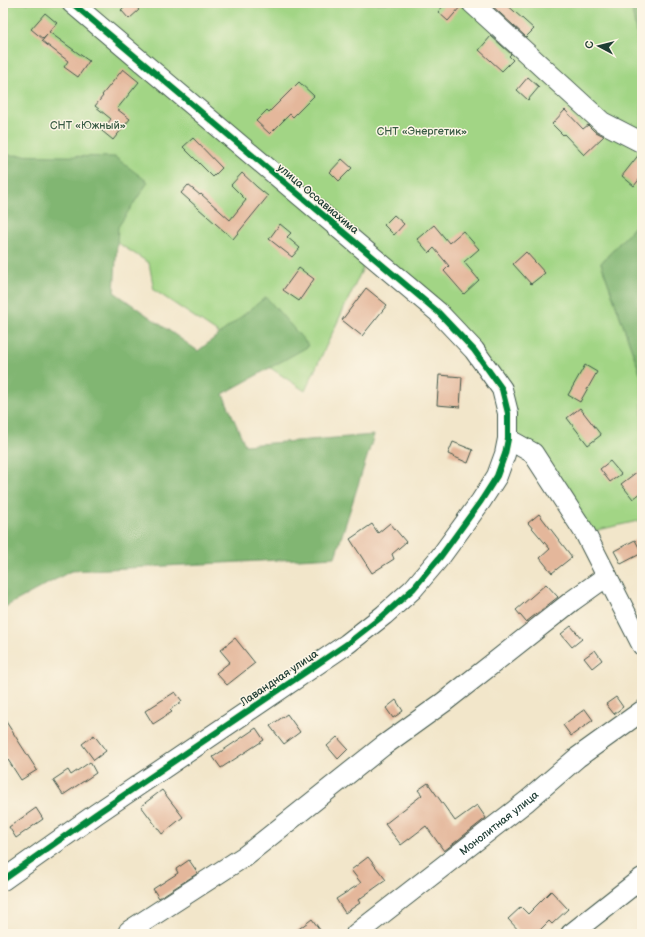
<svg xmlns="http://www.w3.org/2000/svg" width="645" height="937" font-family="'Balsamiq Sans',sans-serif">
	<rect width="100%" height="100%" fill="#fcf5e5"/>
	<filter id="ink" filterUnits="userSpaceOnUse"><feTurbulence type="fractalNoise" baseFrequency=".025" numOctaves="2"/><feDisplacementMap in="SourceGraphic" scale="8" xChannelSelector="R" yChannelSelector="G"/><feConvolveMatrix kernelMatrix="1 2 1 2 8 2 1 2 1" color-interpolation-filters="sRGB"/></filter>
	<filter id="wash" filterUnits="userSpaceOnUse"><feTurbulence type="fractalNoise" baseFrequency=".012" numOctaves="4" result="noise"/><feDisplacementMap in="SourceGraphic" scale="16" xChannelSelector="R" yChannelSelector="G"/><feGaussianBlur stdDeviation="0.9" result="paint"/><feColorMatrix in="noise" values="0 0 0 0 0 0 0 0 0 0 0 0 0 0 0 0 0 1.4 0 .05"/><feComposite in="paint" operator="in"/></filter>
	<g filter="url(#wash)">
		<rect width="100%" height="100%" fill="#f2e6ca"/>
		<path fill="#a2d585" stroke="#60895c" d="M3,3h628l11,63v153l-41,44 41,115v142l-57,13 -77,-94 -6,-50 -133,-134 -64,136 -151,-101 -5,-27 -146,-94z"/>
		<path fill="#81b672" stroke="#507a53" d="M631,3h11v63z
			M3,155l112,2 33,25 -30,45 -4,65 84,59 68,-54 43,49 -86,48 22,51 129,-10 -39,122 -264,14 -68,37z
			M642,219v159l-41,-115z"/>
		<g id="blocks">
			<path fill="#e4b79b" d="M128,3h5l6,7 -10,9 -8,-9z
				M446,3h15v3l-13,15 -10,-9z
				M489,3h16l29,26 -8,8z
				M45,13l12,10 -8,9 40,29 -11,16 -14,-10 4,-6 -26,-20 5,-6 -4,4 -12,-10z
				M491,36l20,18 -2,2 4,4 -11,11 -23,-21z
				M123,69l16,13 -22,27 13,10 -17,21 -11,-9 9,-12 -16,-13 8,-10 -1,-1z
				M528,77l11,10 -11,13 -11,-10z
				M299,82l15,14 -21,21 -3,-3 -20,20 -14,-13 11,-11 2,2z
				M565,110l18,19 5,-4 6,6 10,5 -20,19 -20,-21 -1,1 -11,-11z
				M193,138l29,30 -9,9 -30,-30z
				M640,153h2v23l-8,10 -12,-10z
				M342,159l10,9 -13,13 -9,-9z
				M242,173l15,14 11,9 -35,43 -52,-46 7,-8 12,10 1,-1 29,26 16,-20 -15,-15z
				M394,215l10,9 -10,11 -10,-10z
				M280,224l11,9 -4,4 13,11 -8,9 -23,-18z
				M434,225l15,18 14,-12 16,18 -15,13 15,18 -15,14 -20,-23 5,-5 -15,-18 -5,5 -12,-14z
				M526,252l19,21 -14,11 -18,-20z
				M299,268l15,11 -15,22 -16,-11z
				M366,288l21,17 -25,31 -20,-16z
				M585,365l12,7 -17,30 -12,-7z
				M439,375l23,2 -2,30 -23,-2z
				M580,408l21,27 -13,10 -21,-27z
				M453,442l20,8 -5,13 -20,-9z
				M610,461l11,13 -11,8 -10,-13z
				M642,468v24l-9,7 -12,-15z
				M539,514l33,43 -20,16 -12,-15 10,-9 -22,-26z
				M390,523l16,19 -14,12 2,5 -22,14 -22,-34 22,-15 6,9z
				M635,540l7,13 -21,11 -7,-13z
				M546,584l12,13 -32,25 -10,-12z
				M571,626l11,13 -10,8 -11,-13z
				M235,638l20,25 -28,22 -11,-12 14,-11 -10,-12z
				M595,650l7,10 -10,8 -8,-10z
				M175,692l7,9 -12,9 2,2 -19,12 -8,-13z
				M616,697l7,10 -9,7 -8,-10z
				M396,700l7,11 -10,7 -7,-10z
				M585,709l8,11 -22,16 -8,-11z
				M287,714l13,18 -16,12 -14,-18z
				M3,717l34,53 -16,10 -18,-28z
				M256,728l8,12 -43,28 -8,-11z
				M94,735l12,16 -12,9 -12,-16z
				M337,737l11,12 -10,10 -11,-13z
				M90,762l6,11 -33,22 -10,-15 15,-10 3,5z
				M428,783l27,38 22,-16 9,13 -42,33 -18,-25 -25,19 -16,-21 37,-29 -4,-5z
				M162,790l21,27 -21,17 -21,-28z
				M36,808l7,11 -27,19 -7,-11z
				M368,857l18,23 -28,20 2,3 -15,10 -9,-14 25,-16 -10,-13z
				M189,860l9,13 -39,25 -6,-9 25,-16 -2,-4z
				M551,891l17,18 -16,15 -3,-3 -13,13h-14l-14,-15 13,-12 7,7z
				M312,919l11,15h-31z"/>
		</g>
	</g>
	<g filter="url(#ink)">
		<use href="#blocks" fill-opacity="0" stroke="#3f564a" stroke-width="1"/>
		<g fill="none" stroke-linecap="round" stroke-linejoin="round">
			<g stroke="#3f564a" stroke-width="22">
				<g id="minor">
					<path d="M472,3l130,119 39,20"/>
					<path d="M508,439l25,14 52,80 57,112"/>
					<path d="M3,880l93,-66 251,-170 37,-29 29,-26 28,-33 40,-55 16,-25 8,-22 3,-15v-26l-6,-24 -28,-39 -36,-38 -366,-309"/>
					<path d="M128,934l1,-3 116,-75 138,-110 61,-44 128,-101 35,-25"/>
					<path id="s1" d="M356,934l171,-133 51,-44 64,-46"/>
					<path d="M571,934l71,-56"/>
				</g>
			</g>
			<use href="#minor" stroke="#fff" stroke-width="20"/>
			<g stroke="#fcf5e5" stroke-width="8">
				<path id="cycleway" d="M3,880l93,-66 251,-170 37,-29 29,-26 28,-33 40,-55 16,-25 8,-22 3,-15v-26l-6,-24 -28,-39 -36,-38 -366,-309"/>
			</g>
			<use href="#cycleway" stroke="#00873e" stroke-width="6"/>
		</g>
	</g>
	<g text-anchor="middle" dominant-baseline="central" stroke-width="3" stroke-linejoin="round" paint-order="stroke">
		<g font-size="11" fill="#395b44" stroke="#fcf5e5">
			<text x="88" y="125">СНТ «Южный»</text>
			<text x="422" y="131">СНТ «Энергетик»</text>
		</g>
		<g font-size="11" fill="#1f3d34" stroke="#fcf5e5">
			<text transform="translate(318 199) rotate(40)">улица Осоавиахима</text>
			<text transform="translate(279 678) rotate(-34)">Лавандная улица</text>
			<text stroke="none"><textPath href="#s1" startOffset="181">Монолитная улица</textPath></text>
		</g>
	</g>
	<rect width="645" height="937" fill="none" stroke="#fcf5e5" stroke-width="16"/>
	<g transform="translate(599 46) rotate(277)" stroke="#fcf5e5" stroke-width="3" paint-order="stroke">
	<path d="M0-3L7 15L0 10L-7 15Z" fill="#1f3d34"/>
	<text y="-6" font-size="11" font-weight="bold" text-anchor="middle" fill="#1f3d34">С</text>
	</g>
</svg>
